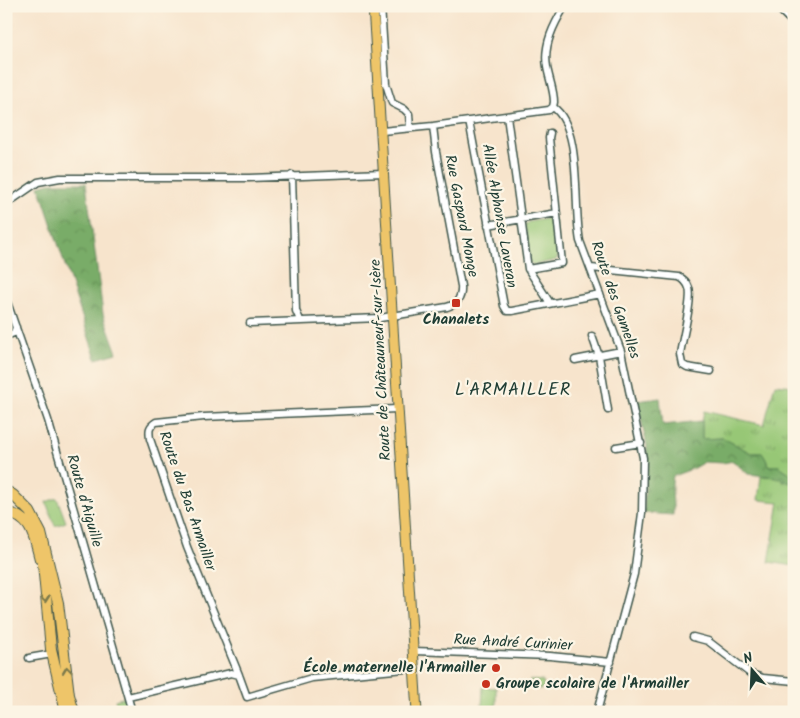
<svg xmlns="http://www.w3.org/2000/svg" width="800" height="718" font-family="Kalam,sans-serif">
	<defs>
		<pattern id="grass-tufts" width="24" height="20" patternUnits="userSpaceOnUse" patternTransform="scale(1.25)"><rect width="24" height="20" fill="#97c776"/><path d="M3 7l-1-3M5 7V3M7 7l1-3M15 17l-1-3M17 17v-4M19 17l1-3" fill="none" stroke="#7ba362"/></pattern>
		<pattern id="forest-crowns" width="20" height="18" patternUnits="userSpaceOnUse" patternTransform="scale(1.25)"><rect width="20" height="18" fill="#79ac67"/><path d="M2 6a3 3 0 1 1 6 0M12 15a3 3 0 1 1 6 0" fill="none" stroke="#638d56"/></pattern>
	</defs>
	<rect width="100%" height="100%" fill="#fcf5e5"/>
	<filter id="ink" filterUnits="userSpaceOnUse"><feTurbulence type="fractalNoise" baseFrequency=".02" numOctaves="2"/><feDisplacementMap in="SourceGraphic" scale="10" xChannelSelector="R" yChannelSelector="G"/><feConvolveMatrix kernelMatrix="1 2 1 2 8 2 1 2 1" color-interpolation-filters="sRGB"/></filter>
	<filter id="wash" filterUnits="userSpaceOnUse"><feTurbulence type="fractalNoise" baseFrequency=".0096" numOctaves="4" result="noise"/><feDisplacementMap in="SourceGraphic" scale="20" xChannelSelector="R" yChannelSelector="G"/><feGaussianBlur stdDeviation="1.12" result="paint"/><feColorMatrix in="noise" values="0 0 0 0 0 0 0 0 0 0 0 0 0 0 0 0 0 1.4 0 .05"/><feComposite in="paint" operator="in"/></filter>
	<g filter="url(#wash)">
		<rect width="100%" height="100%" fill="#f7e4cc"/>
		<path fill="url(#grass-tufts)" stroke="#5b8255" d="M775,384l19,2v90l-15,-10h-9l-8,-13h-11l-28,-15 -21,1v-18l2,-10 60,14z
			M761,476l15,1 18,7v82l-25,-4 10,-60 -21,-2z"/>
		<path fill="url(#forest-crowns)" stroke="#4c744e" d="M50,183h36l17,131 14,39 -21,6 -57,-173z
			M660,398l3,27 39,-4v18l21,-1 28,15h11l8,13h9l15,10v8l-18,-7 -28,-3 -15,-13 -10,2 -19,-1 -12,7 -19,7c-3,13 1,26 0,39l-29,-2 3,-67 -10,-45z"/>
		<path fill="#97c776" stroke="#5b8255" d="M551,218l4,3 4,34 -3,5 -23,5 -3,-3 -5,-37 3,-3z
			M57,498l9,24 -11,4 -9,-24z
			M530,680l13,1 1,4 -2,4 -12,-1z
			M483,687l13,1v20h-14z
			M126,697l4,15h-11l-4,-12z"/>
	</g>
	<g filter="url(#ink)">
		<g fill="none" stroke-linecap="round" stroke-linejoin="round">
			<g stroke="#3f564b" stroke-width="9">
				<path id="minor" d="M381,6l5,78 6,19 12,6 5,5 1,14
					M776,6l18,18
					M553,107c30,21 20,99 27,134l41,110 22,107 -1,55 -8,61 -37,138
					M507,116l21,153 22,34
					M469,121l35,185 3,5h5l88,-17
					M382,131l51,-5 116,-16 4,-3 1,-5c0,-12 -5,-23 -7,-35 -4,-22 7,-43 18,-61
					M292,175l4,136 4,9
					M6,204l32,-22 22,-4h189l135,-5
					M488,225l69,-12
					M591,268l88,9c5,2 8,5 10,11 4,11 -7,52 -9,66l2,10 5,3 24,4
					M528,269l34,-6 -13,-125 1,-5
					M6,299l42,121 84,292
					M250,323l130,-5 67,-11c11,-3 15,-10 14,-21l-25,-134 -3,-26
					M6,336l8,-3 2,-6
					M592,336l7,20 9,54
					M575,360l46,-9
					M616,447l25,-4
					M693,637l15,4 43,33 12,4 31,3
					M414,651l136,5 61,6
					M29,658l23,-4
					M239,675l-52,-128 -37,-108c-1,-8 -2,-12 6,-17l48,-5 193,-8
					M128,697l103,-24 8,2 8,22 65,-19 103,-10"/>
			</g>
			<g stroke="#3f564b" stroke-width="11">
				<path id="major" d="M373,6l44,706"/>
			</g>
			<g stroke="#3f564b" stroke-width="12">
				<path id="highway" d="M6,491l7,4 17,17 11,21 17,70 11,92 5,17
					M6,512c27,6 28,26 34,47
					M42,553l9,96 15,63"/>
			</g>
			<use href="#minor" stroke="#fff" stroke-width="6"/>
			<use href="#major" stroke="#eec569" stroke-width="9"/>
			<use href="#highway" stroke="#eec569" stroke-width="10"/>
		</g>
		<defs><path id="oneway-chevron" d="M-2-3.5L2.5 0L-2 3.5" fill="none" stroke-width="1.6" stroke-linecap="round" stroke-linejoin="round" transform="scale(1.25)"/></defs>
		<g stroke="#7c7a4c">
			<use href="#oneway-chevron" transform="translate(45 599) rotate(85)"/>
			<use href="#oneway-chevron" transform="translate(67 670) rotate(-96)"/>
		</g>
	</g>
	<g fill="#c8321e" stroke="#fcf5e5" stroke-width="2">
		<rect x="451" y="298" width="10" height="10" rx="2.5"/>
		<circle cx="496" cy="668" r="5"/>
		<circle cx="486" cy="684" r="5"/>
	</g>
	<g text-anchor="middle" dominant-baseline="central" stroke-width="4.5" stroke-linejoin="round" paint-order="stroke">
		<g font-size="15" fill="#1f3d34" stroke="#fcf5e5">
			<text transform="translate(461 216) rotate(79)">Rue Gaspard Monge</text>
			<text transform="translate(499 216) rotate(80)">Allée Alphonse Laveran</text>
			<text transform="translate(615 300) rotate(71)">Route des Gamelles</text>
			<text transform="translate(381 360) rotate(-93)">Route de Châteauneuf-sur-Isère</text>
			<text transform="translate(84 501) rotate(74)">Route d'Aiguille</text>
			<text transform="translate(187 501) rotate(71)">Route du Bas Armailler</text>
			<text transform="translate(513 643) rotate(3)">Rue André Curinier</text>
		</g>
		<g font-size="15" font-weight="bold" fill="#1f3d34" stroke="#fcf5e5">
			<text x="456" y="320">Chanalets</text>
			<text x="486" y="668" text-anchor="end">École maternelle l'Armailler</text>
			<text x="496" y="684" text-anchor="start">Groupe scolaire de l'Armailler</text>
		</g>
		<g font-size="18" letter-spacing="1" fill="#1f3d34" stroke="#fcf5e5">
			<text x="513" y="390">L'ARMAILLER</text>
		</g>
	</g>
	<rect width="800" height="718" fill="none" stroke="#fcf5e5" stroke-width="25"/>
	<g transform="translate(752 670) rotate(341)" stroke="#fcf5e5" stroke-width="4" paint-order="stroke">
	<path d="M0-4L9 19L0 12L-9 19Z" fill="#1f3d34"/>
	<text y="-8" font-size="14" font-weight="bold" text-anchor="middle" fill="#1f3d34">N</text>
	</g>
</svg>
